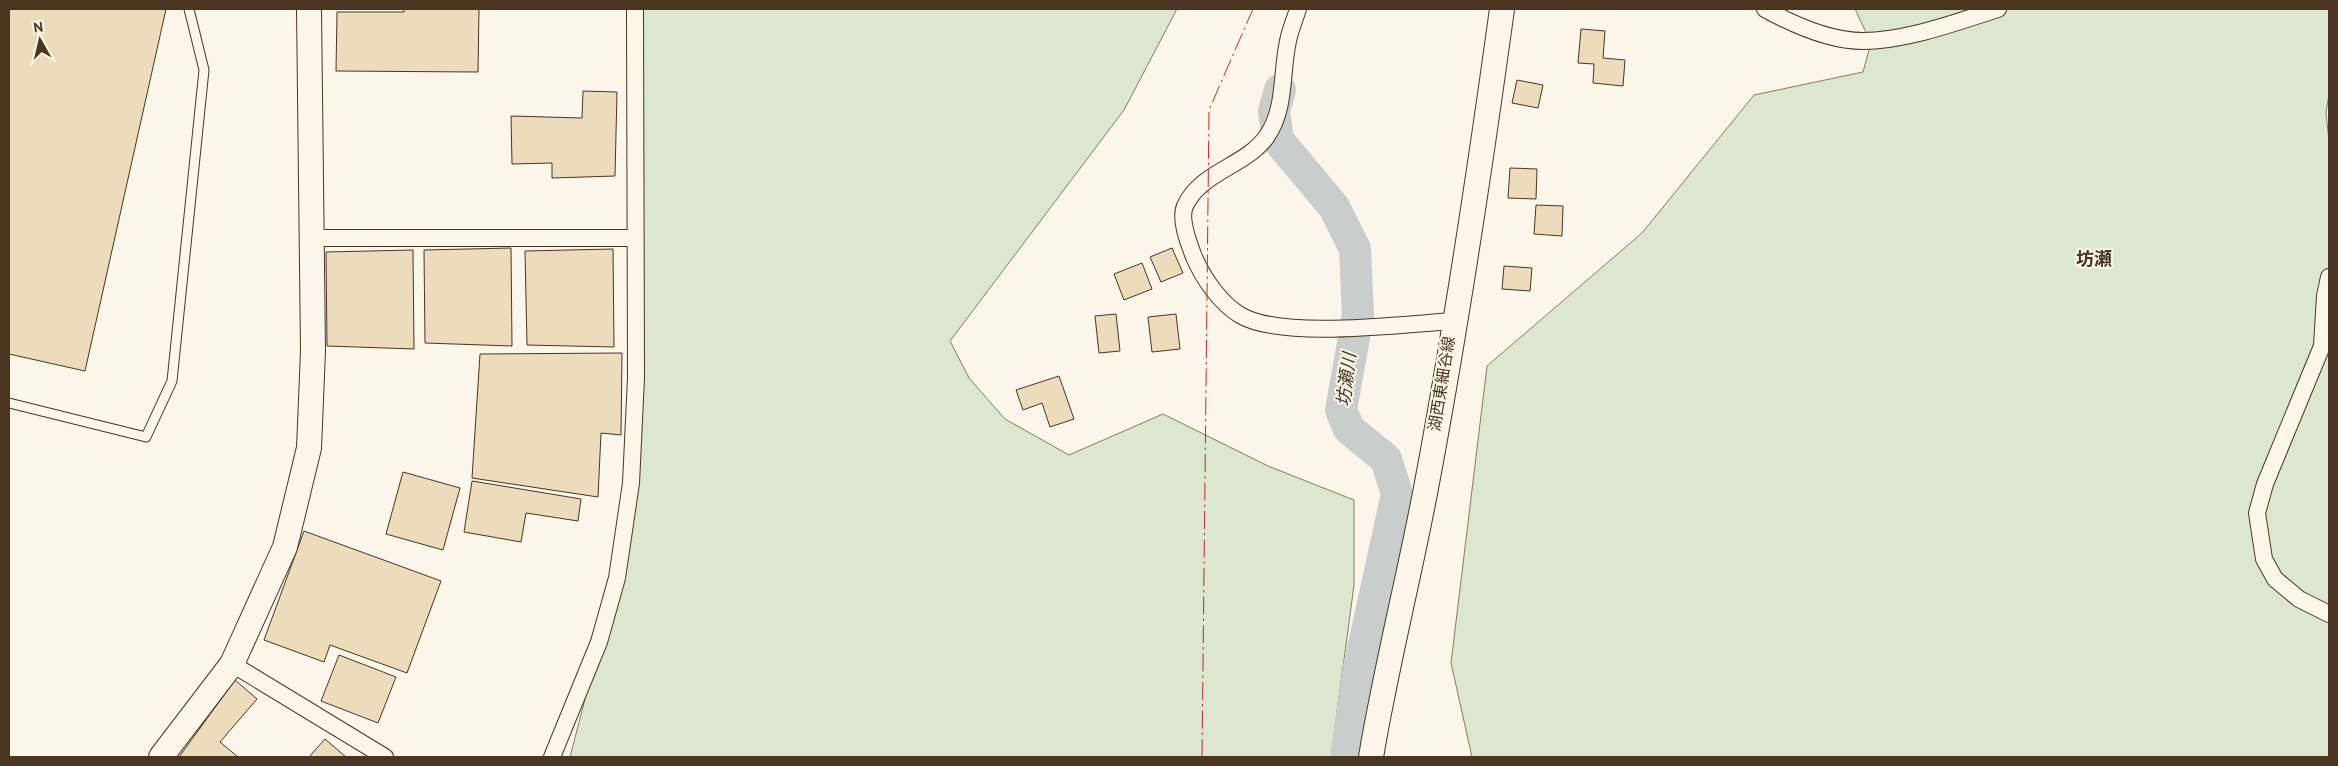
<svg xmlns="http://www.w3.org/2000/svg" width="2338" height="766" font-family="Overpass,'Noto Sans JP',sans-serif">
	<rect width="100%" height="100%" fill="#fbf6e9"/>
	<path fill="#dce7d0" stroke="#887966" d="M635,9h542l-53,101 -174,231 19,37 36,41 64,36 94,-41 105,52 86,34v85l-23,172h-761l34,-131 24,-119z
		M1855,9h474v85l-3,19 3,28v616h-857l-21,-94 36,-297 155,-133 112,-138 109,-23 8,-29z"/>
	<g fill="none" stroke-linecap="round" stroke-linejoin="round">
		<path stroke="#c9cecd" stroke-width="32" d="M1280,90l-6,21 4,29 56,67 21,42 3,66 -17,95 8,19 37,30 11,35 -38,173 -13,90"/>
	</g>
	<path fill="#ecdcbc" stroke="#4a3520" d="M9,9h157l-81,362 -76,-17z
		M404,9h75l-1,63 -142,-1 1,-59h67z
		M1581,29l24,2 -2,27 22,2 -2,26 -30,-3 1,-19 -16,-1z
		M1517,80l26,5 -5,23 -26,-5z
		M583,91l34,1 -2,84 -63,2v-15l-40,1 -1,-48 71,2z
		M1510,168l27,1 -1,30 -28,-1z
		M1536,205l27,1 -1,30 -28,-2z
		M511,248l1,98 -87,-3 -1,-93z
		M1172,248l11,25 -22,9 -11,-25z
		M613,249l1,98 -87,-2 -2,-94z
		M413,250l1,99 -87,-3 -1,-94z
		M1142,263l10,26 -28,11 -10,-26z
		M1504,266l28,2 -2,23 -28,-2z
		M1116,314l4,37 -21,2 -4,-37z
		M1176,314l4,35 -28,3 -4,-35z
		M622,353l-1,82 -20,-2 -3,64 -126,-19 8,-124z
		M1059,376l15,43 -24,8 -8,-24 -19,7 -7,-20z
		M403,472l57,16 -17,62 -57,-16z
		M472,481l109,18 -3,22 -52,-8 -5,29 -57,-10z
		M304,531l137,50 -34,92 -77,-28 -6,17 -60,-22z
		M339,655l57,22 -18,46 -57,-22z
		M235,680l22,19 -37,43 18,15h-59z
		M325,739l21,18h-37z"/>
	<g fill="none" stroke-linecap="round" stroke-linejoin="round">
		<g stroke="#4a3520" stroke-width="11">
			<path id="lane" d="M9,403l137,34 26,-56 32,-311 -15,-61"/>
		</g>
		<g stroke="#4a3520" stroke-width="18">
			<path id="street" d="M1298,9c-3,10 -8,21 -10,32 -7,31 -2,68 -21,95 -20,30 -66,35 -82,70 -6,13 4,38 9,51 9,21 26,46 46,58 41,25 164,9 214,6
				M1765,9c29,16 65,32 98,32 44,0 93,-19 135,-32
				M312,238h323
				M2329,277l-4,19 -3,50 -57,138 -8,29 7,46 11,20 24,20 30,15
				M232,664l153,93
				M552,757l47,-115 18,-64 14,-95 5,-105 -1,-369"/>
		</g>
		<g stroke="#4a3520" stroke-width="26">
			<path id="secondary" d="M161,757l71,-93 53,-117 24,-99 4,-97 -4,-342
				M1371,757c15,-90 38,-179 55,-269 30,-159 54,-319 76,-479"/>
		</g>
		<use href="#lane" stroke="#fbf6e9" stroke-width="9"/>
		<use href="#street" stroke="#fbf6e9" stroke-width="16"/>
		<use href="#secondary" stroke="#fbf6e9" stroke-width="24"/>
		<path stroke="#c62828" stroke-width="1" stroke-dasharray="18 4 2.5 4" stroke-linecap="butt" d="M1202,757l7,-647 44,-101"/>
	</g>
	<g text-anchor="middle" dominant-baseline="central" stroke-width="4" stroke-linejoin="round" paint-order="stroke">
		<g font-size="16" fill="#4a3520" stroke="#fbf6e9">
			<text transform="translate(1443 384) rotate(-81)">湖西東細谷線</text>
		</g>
		<g font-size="18" font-weight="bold" fill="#4a3520" stroke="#fbf6e9">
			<text x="2094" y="260">坊瀬</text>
		</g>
		<g font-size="18" font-style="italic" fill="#4a3520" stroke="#fbf6e9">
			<text transform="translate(1348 380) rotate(-83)">坊瀬川</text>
		</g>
	</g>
	<rect width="2338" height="766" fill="none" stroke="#4a3520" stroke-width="20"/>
	<g transform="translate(40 40) rotate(352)" stroke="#fbf6e9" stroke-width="4" paint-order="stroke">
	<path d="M0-4L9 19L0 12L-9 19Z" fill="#4a3520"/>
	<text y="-8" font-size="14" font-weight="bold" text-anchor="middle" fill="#4a3520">N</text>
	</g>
</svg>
